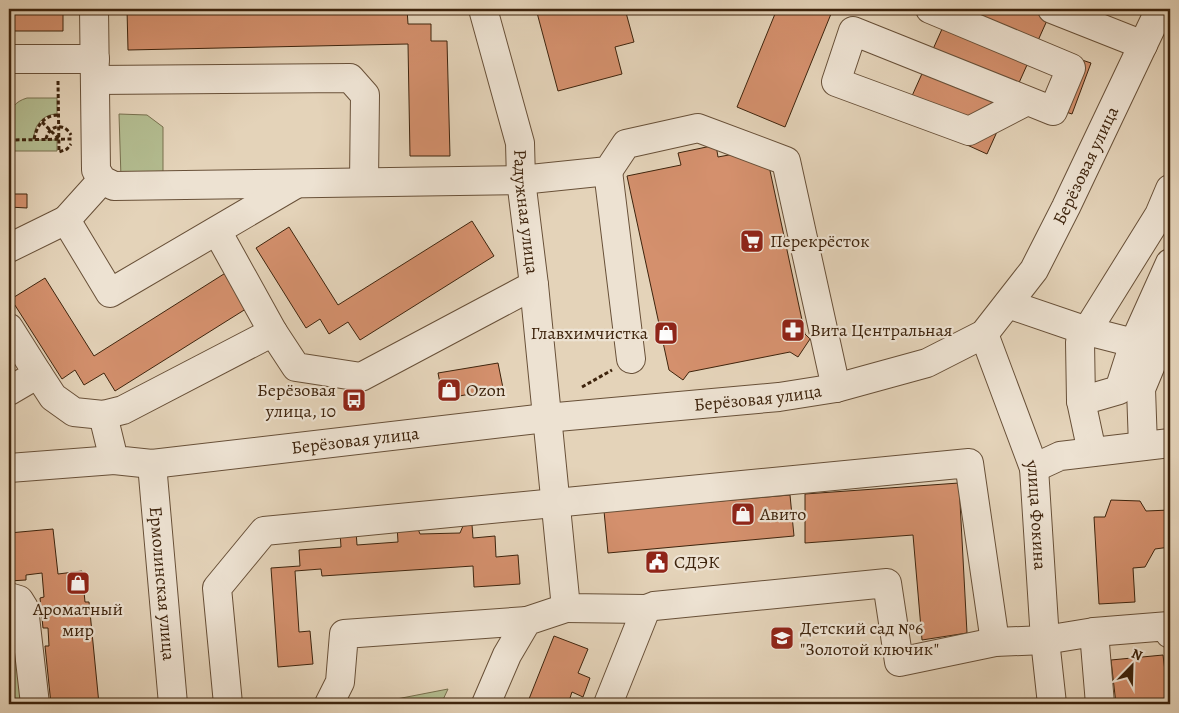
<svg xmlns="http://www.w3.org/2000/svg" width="1179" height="713" font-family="Alegreya,serif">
	<rect width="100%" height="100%" fill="#e4d3b9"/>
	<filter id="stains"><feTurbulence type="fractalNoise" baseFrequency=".004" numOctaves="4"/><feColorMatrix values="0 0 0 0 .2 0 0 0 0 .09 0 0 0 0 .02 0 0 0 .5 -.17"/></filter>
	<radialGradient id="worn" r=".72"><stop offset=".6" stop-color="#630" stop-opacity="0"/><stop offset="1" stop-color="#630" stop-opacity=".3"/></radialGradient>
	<path fill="#b3bc90" stroke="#78704e" d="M27,98h30v16c-14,0 -24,12 -23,26h23v11h-48c0,-21 -7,-46 18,-53z
		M119,114l28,1 16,12v51h-42z
		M17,627l9,77h-17v-76z
		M448,689l-7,15h-65v-1z"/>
	<path fill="#d4906d" stroke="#3e240d" d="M9,9h54v22h-54z
		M127,9h280l1,15h23v17h16l3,115h-40l-2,-112 -280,6z
		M536,9h89l9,33 -19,5 7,27 -64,17z
		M777,9h56l-48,118 -48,-20z
		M951,9h81l17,7 -62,138 -84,-38z
		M1082,60l9,3 -19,51 -9,-3z
		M716,145l2,12 16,-3 35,12 36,168 5,5 -12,18 -8,-5 -101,20 -6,8 -14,-10 -42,-194 54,-11 -3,-12z
		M9,194h18v14l-18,-1z
		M472,221l22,35 -134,84 -12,-18 -19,12 -9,-15 -14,9 -50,-80 33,-21 49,78z
		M227,272l22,35 -134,84 -11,-18 -20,12 -9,-15 -13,9 -51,-80 34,-21 49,78z
		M498,363l5,25 -60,11 -5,-26z
		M959,483l8,150 -45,7 -9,-105 -108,8v-49z
		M790,495l4,41 -186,17 -4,-42z
		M1111,500l29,1 6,10 24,-1v37l-15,2 -10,18 -12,1 2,34 -36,2 -5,-87h11z
		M416,524l4,10 40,-1 3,-7 9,-1 1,13 22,-2 1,21 22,-2 2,29 -46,3 -1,-21 -151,10 -1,-7 -26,2 4,61 11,-1 3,33 -35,3 -7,-99 29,-2 -1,-16 42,-3 -1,-15 16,-1 1,14 41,-3 -1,-17z
		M53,529l5,45 24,-3 3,31h4l10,102h-48l-6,-58h4l-1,-18h-5l-3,-30 4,-1 -2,-24 -16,2v5l-17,1v-48z
		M554,636l34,13 -10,24 12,5 -7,19 -11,-5 -4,12h-41z
		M1163,655l6,49h-53l-5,-44z
		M702,699l1,5h-16l-1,-3z"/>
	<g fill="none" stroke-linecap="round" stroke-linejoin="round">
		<g stroke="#685038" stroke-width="30">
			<g id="minor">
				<path d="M94,9l2,161 6,10 12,6 407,-6 87,-9 18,-27 72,-16 88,33 50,227"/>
				<path id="s1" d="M483,9l37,134 1,37 13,105 32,323 80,1 -38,95"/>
				<path d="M930,9l141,59 -18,43 -200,-80 -17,51 133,49 58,-30"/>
				<path d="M1052,9l91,36"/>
				<path d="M9,59h86"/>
				<path d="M95,80l255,-2 15,17 -1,87"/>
				<path d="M608,171l23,188"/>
				<path d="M66,220l36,-40"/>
				<path d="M217,231l56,101 23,35 65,10 173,-92"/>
				<path d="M9,248l57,-28 44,73 186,-109"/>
				<path d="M1008,304l79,27 47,12"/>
				<path d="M9,328l29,46 -29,17"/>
				<path id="s2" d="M984,334l50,134 11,172 7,64"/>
				<path d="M38,374l15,23 21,15 29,3 20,-5 150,-78"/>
				<path d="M1081,401l38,-11 15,-47 36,-80"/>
				<path id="s3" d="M103,415l11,45 38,4 394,-46 233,-21 57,-9 91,-25 57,-29 50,-64 32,-63 94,-198"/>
				<path d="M1143,446l-2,-57 29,-70"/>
				<path d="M1092,452l-11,-51 -1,-59 79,-127 11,-26"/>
				<path id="s4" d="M152,464l21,240"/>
				<path d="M9,468l105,-8"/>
				<path d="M1034,468l26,-12 110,-13"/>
				<path d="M9,597l10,3 5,8 11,96"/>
				<path d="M646,609l8,-3 233,-23 12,79 96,-20 50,-2 49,-8 6,72"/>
				<path d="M1094,632l75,-6 1,8"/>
				<path d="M228,704l-11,-116 47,-57 705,-68 26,179"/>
				<path d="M329,704l11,-22 4,-48 183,-13"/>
				<path d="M486,704l21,-49 20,-34 39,-13"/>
			</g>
		</g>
		<path stroke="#3e240d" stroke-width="3" stroke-dasharray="4 2.5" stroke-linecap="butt" d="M58,81l1,71 8,-3 4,-5
			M42,122l17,17
			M34,139c3,-13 9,-24 25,-24
			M46,139c3,-14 18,-17 25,-4
			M9,140l64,-1
			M582,387l30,-17"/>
		<use href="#minor" stroke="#ede2d2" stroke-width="28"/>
	</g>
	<defs>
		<g id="supermarket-square" transform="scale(1.25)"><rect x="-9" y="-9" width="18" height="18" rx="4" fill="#8f2418" stroke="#ede2d2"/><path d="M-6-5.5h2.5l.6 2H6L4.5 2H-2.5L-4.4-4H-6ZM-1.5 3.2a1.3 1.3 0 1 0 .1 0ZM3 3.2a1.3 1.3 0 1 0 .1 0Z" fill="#fff"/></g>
		<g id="pharmacy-square" transform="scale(1.25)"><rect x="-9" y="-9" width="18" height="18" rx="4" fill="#8f2418" stroke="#ede2d2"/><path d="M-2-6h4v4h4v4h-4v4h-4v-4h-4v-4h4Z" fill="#fff"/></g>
		<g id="shop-square" transform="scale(1.25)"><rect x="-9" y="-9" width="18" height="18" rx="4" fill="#8f2418" stroke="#ede2d2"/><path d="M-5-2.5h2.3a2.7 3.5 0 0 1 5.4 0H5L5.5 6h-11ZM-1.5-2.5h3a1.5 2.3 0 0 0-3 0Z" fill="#fff"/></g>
		<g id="bus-square" transform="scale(1.25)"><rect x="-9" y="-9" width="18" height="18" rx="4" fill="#8f2418" stroke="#ede2d2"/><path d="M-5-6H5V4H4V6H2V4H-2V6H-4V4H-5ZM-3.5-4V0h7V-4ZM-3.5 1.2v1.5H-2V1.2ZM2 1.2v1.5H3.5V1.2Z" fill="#fff"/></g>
		<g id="civic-square" transform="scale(1.25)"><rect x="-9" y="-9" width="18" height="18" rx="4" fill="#8f2418" stroke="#ede2d2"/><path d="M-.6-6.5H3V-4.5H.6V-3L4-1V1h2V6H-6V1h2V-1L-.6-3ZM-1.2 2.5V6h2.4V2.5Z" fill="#fff"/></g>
		<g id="school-square" transform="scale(1.25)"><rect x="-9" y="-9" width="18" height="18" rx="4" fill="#8f2418" stroke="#ede2d2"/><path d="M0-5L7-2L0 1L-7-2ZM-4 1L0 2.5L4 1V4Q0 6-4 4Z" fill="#fff"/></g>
	</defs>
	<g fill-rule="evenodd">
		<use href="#supermarket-square" x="752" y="241"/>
		<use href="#pharmacy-square" x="793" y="330"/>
		<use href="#shop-square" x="666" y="333"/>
		<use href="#shop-square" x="449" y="390"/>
		<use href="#bus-square" x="354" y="400"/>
		<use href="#shop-square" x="743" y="514"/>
		<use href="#civic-square" x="657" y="562"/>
		<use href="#shop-square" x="78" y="583"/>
		<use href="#school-square" x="782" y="638"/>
	</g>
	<g text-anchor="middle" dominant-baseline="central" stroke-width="4.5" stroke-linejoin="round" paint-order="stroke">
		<g font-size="18" fill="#3e240d" stroke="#ede2d2">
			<text stroke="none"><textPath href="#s3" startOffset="1129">Берёзовая улица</textPath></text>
			<text stroke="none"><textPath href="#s1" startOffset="208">Радужная улица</textPath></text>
			<text stroke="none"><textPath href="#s3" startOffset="694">Берёзовая улица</textPath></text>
			<text stroke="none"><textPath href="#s3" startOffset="289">Берёзовая улица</textPath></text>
			<text stroke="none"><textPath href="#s2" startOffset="190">улица Фокина</textPath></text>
			<text stroke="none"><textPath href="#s4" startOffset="120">Ермолинская улица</textPath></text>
		</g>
		<g font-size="18" fill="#3e240d" stroke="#ede2d2" text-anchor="start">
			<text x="770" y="241">Перекрёсток</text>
			<text x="810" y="330">Вита Центральная</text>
			<text x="648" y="333" text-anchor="end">Главхимчистка</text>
			<text x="336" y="390" text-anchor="end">Берёзовая<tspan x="336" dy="21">улица, 10</tspan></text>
			<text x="466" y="390">Ozon</text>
			<text x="760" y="514">Авито</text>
			<text x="674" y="562">СДЭК</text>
			<text x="78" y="609" text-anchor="middle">Ароматный<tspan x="78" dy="21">мир</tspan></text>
			<text x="800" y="628">Детский сад №6<tspan x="800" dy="21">"Золотой ключик"</tspan></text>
		</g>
	</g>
	<rect width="1179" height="713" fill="none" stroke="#e4d3b9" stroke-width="30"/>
	<rect x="10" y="10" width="1159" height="693" fill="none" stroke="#3e240d" stroke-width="2.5"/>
	<rect x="15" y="15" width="1149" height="683" fill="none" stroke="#3e240d"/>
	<g transform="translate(1132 666) rotate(23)" stroke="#ede2d2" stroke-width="4" paint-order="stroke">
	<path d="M0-4L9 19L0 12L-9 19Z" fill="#3e240d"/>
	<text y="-8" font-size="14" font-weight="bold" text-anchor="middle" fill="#3e240d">N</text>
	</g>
	<rect width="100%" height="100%" filter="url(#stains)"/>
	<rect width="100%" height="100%" fill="url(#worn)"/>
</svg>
